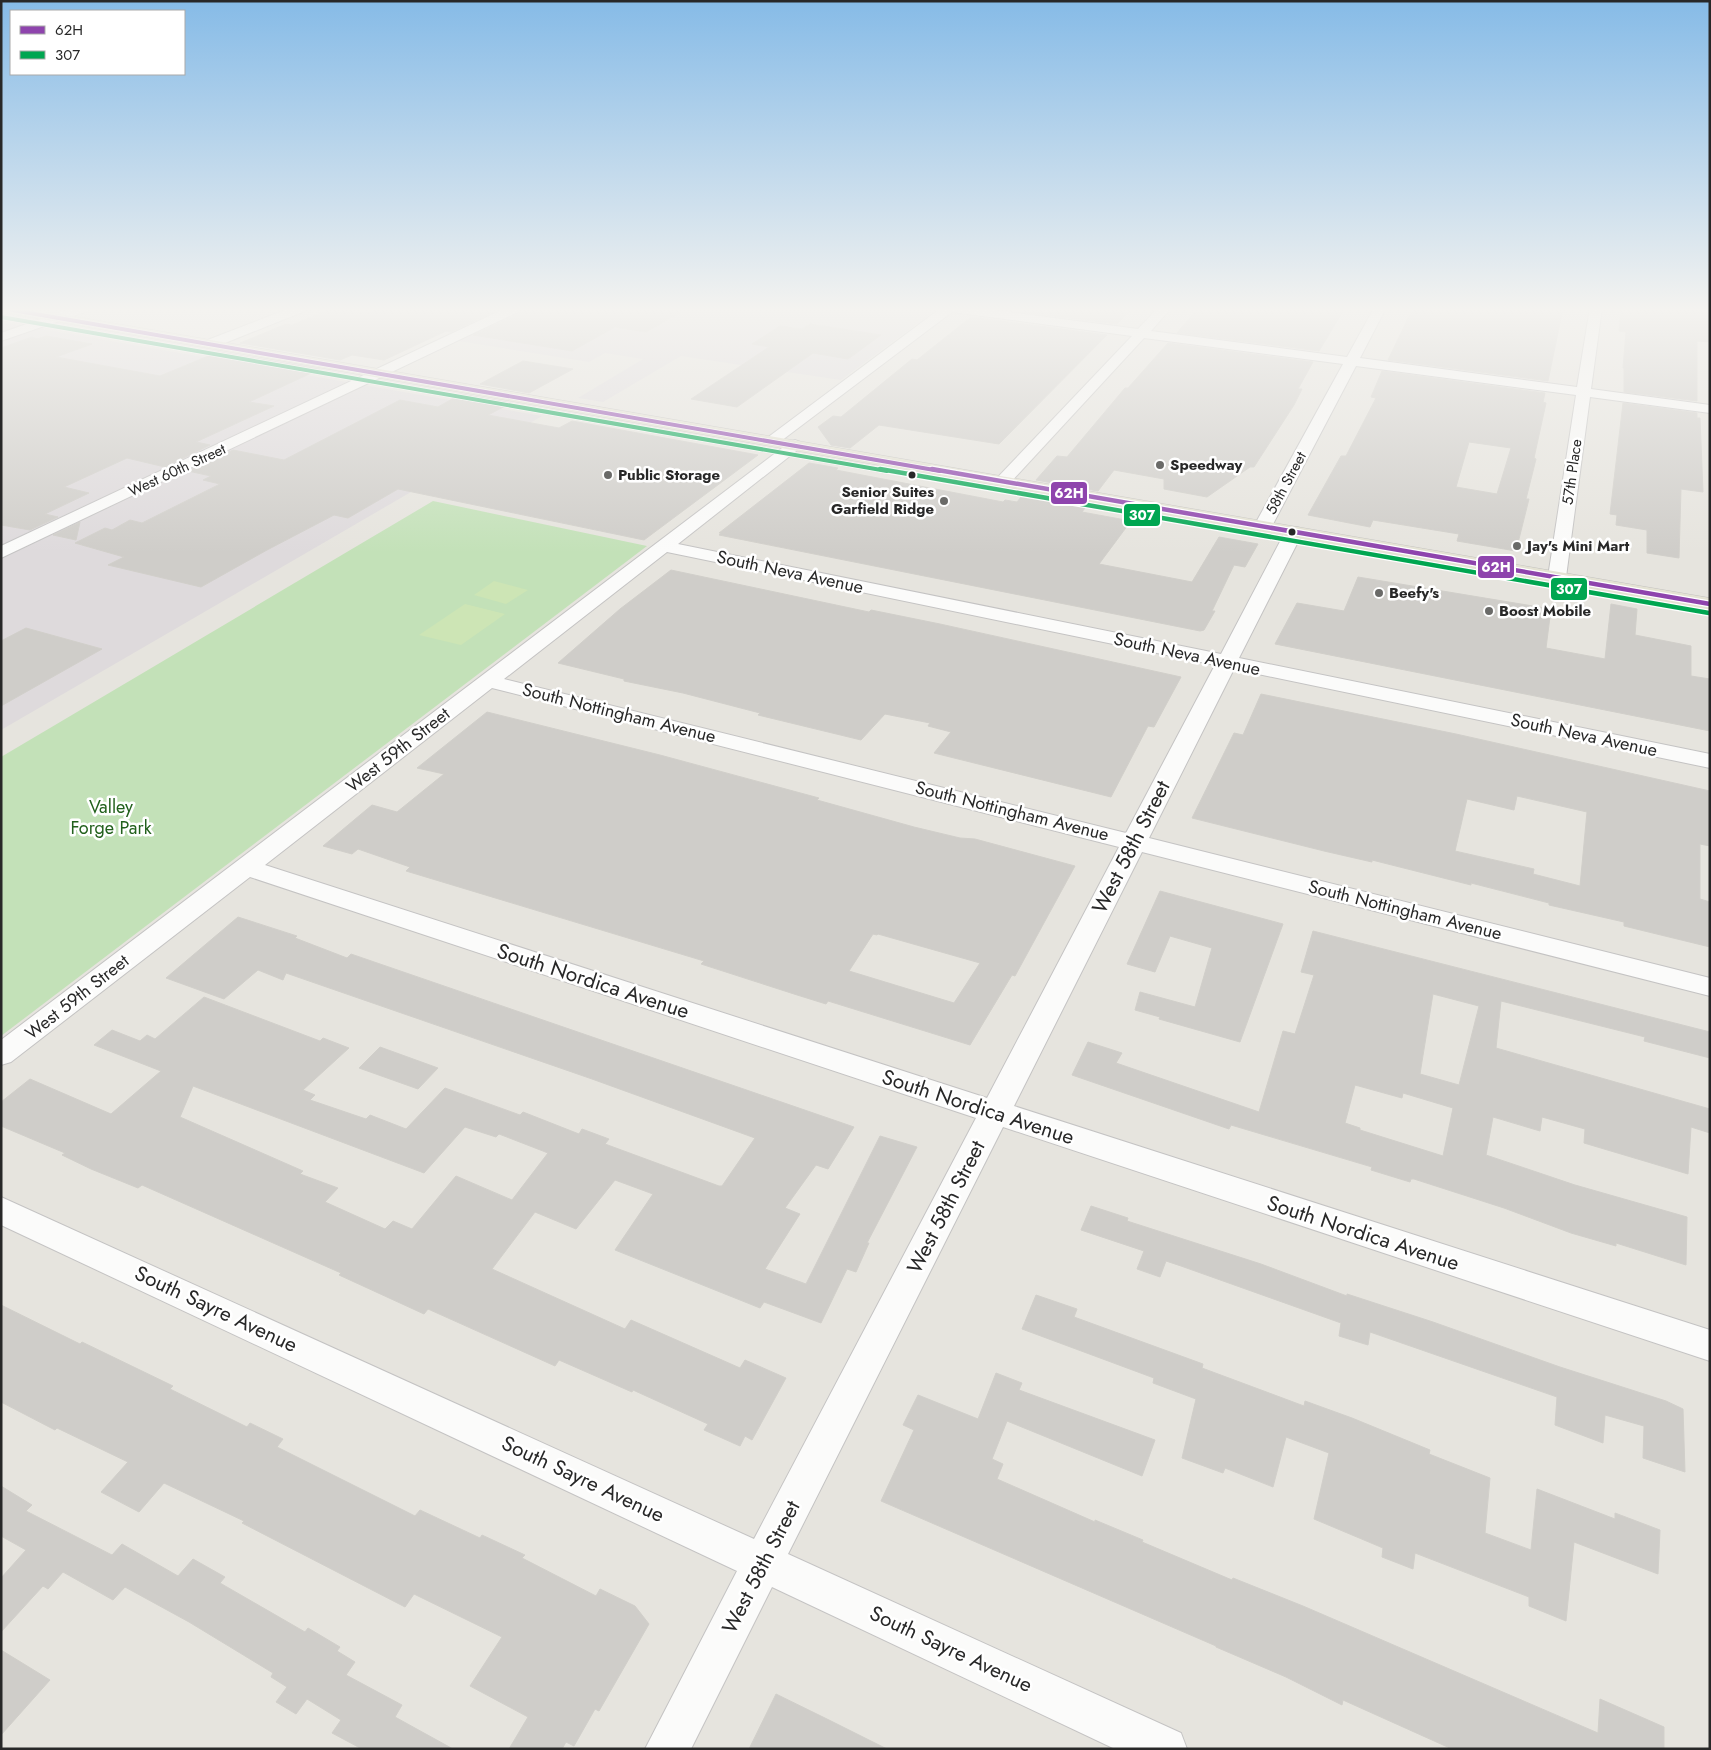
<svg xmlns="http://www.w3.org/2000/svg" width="1711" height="1750" font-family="Jost,sans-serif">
	<rect width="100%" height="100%" fill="#e6e4de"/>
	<path fill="#dedadc" d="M519,308h419l-97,72 -160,-24 -78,46 -25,-4 65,-39 -38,-6 -16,9 -137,-22z
		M1,322l541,94 -541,314z"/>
	<path fill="#c3e1b8" d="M433,501l214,45 -646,490v-279z"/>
	<path fill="#cde5b5" d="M494,581l34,9 -22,14 -32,-9z
		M465,604l40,10 -44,31 -42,-10z"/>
	<path fill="#cfcdc9" stroke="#d1cfca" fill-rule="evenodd" d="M333,308l36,5 11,-5h122l-51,24 -5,-1 -62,29 -32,-5 -12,5 -100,-17 46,-19 6,1z
		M524,308h164l-42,24 -31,-5 -43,24 -99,-16 48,-22z
		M1023,308h110l-16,16 -94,-12z
		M1198,308h147l-26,43 -142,-18z
		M1413,308h150l-15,73 -160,-21z
		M1621,308h69l20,2v32l-13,-1v60l-73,-9v-24h-1l3,-36 -7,-1z
		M971,317l136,18 -108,109 -120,-19 -29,23 -19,-3 -13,-18 15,-11 8,1 71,-58 5,1z
		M810,324l71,11 -33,24 -35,-6 -76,54 -46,-8 78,-52 -17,-3 28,-18 22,3z
		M46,336l46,8 -36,13 104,19 58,-24 102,17 -71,33 25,4 -78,36 14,3 -45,22 -38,-9 -63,29 25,6 -44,21 13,3 -28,13 -29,-5v-177l31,-11 5,2z
		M1168,343l145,19 -15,27h4l-8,16 -40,62h-4l-43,30 -43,-8v-10l-50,-9 -16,21 -62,-11 21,-24 10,1 58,-69h3z
		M523,361l50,8 -44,24 -49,-9z
		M1382,371l163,22 -2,9 3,1 -12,55 2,1 -10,40h3l-13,52 -59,-10 2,-7 -86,-14 -3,7 -62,-12 33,-59h5l30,-58 -5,-1zM1469,442l42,6 -14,46 -41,-7z
		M461,394l50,9 -23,12 71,13 13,-7 186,34 -114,85 -246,-51 -50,29 -14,-3 -67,35 -66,37 -93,-22 16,-8 -49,-14 30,-15 7,2 18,-10 12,3 78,-39 -17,-4 8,-4 -23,-5 45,-21 51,10 116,-60 38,7z
		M1623,403l74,10v5h3l3,74 -22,-3 -2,69 -32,-5v-23l-31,-5 1,-10 -7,-1z
		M809,463l29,5 -2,2 167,32 2,-2 12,2 8,-10 63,12 -6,8 49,9 -32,43 93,18 27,-45 39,7 -13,23 -11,-2 -22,46h3l-11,19 -4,1 -481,-96 2,-2h-2z
		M80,522l-4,18 -23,-5z
		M671,570l198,42 2,-2 69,14 241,53 -27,50 -6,-1 -37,71 -177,-44 17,-21 -23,-6 2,-3 -45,-9 -24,26 -103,-25 2,-2 -77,-20 -59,-12v-2l-66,-16 62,-54z
		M1358,577l193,32 -5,39 59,11 6,-55 26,5 -2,26 56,11v30l19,3v52l-435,-87 22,-41 47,8z
		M26,628l76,21 -101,57v-65z
		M1261,694l195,40 254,57v55l-10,-2v55l10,3v45l-86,-21v-4l-75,-17v-2l-78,-20v2l-99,-25v2l-48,-11 -132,-33 42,-85 9,2zM1517,796l70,16 -7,74 -47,-12 1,-5 -79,-18 12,-52 47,11z
		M487,712l173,43 159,43 -2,2 97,27 46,11 15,1 100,27 -60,110 -3,-1 -42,70 -142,-44 -2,3 -32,-10 -93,-30 3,-3 -298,-90 4,-4 -52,-18 -6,5 -29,-8 49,-41 25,7 47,-38 -27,-6zM873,934l4,1 1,-1 102,29 -26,40 -105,-32z
		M1160,891l123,33 -43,118 -81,-23 1,-2 -25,-7 5,-18 55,15 17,-59 -42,-12 -15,36 -28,-8z
		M238,917l59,19 -2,2 52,20 4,-4 503,173 -26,42 -12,-4 -31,43 15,6 -35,55 41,15 74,-148 37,11 -50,96h2l-13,29 -9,-3 -26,54 -57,-21 -4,6 -145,-58 38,-56 -38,-14 -39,49 -41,-17 -43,57 133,60 6,-9 109,48 5,-8 41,18 -34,62 -7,-4 -5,10 -36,-16 4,-6 -75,-34 -1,2 -73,-32 -4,6 -127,-57 -4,5 -85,-39 2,-2 -199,-88 -4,3 -47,-19 -29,-14 3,-2 -64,-27v-24l29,-23 81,35 50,-43 -67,-26 18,-15 28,11 7,-6 8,4 49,-42 116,44 3,-3 26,10 -46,42 12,5 -5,5 56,19 4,-4 36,14 39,-41 75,27 3,-3 56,22 3,-5 27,10 -4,5 114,42h3l33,-48 -163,-59 -306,-106 -3,7 -25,-10 -34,29 -58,-21zM193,1086l231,87 41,-46 31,10 3,-3 49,19 -36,47 -56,-24 -44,53 -19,-8 -8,8 -60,-27 13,-14 -38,-14 3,-3 -123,-54z
		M1313,931l397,101v26l-66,-17 1,-4 -144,-36 -5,47 214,61v24l-19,-6 -3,47 -104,-31 1,-14 -43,-12 -2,14 -47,-14 -7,38 89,30 112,32 -1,48 -70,-22v3l-45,-13 -67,-25 -90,-29h-3l-1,3 -39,-12 1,-3 -141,-42 -2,4 -157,-54 16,-33 34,11 -6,10 143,49 24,-81 12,3 19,-59 -13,-3zM1433,994l46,12 -20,79 -39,-11zM1355,1085l47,13 1,-5 50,15 -10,48 -83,-26v-2l-15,-5z
		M380,1047l58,21 -20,21 -59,-21z
		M1091,1206l37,12 -1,3 134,43 86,32v-2l86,28 127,45 106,34 17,8 2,63 -42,-14 1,-32 -39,-11 -2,28 -48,-18 2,-28 -187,-65 -2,13 -29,-9 2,-13 -160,-57 -15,-5 -6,16 -23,-8 7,-18 -63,-21z
		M1036,1295l41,14 -3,8 129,47 -1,4 102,38 1,-5 47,17 78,32 -1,4 61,24 -5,55 46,17 6,-61 78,30v-6l45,17 -2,44 -84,-32 -8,79 -37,-15v-9l-114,-44 -2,16 -31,-12 1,-9 -69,-29 15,-66 -43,-16 -13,50 -48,-19 -2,5 -41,-15 14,-59 -43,-16 1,-5 -132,-49z
		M1,1305l79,39 2,-2 91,44 -3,3 77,38 3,-4 33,16 -6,8 138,69 5,-6 60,28 2,-3 43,20 -3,3 74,38 4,-7 35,17 14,18 -50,87 -4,-2 -21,37 -8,-4 -4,7h-53l19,-32 -58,-31 32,-49 -88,-43 -9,13 -163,-84 2,-2 -80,-38 -25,29 -38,-20 27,-30 -71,-34 -2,2 -54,-28z
		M996,1373l26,10 -3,7 136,50 -13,36 -135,-55 -15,38 11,5 -6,15 98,43v-2l48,20 -1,2 90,38 1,-2 70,28 295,127 2,-34 64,28v22h-212l-109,-49 -1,5 -56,-28 -70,-30v-1l-335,-145 33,-71 -11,-5 15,-30 60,24z
		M1,1486l31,19 -6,6 86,44 10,-11 56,32 15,-17 32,18 -5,6 85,49 3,-4 32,19 -3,4 18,11 -9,13 56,30 -7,12 58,32h-91l-30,-16 9,-13 -34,-21 -11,15 -20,-12 11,-15 -16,-10 2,-4 -84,-51 -64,-35 -12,13 -50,-28 -15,17 -5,-3 -42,46v-54l25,-28 -25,-14z
		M1,1650l49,30 -49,55z
		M776,1694l53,26 58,29h-138z"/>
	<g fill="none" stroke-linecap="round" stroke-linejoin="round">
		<g stroke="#c4c3c3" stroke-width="2">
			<path id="street" d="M72,308h18l-2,3 -87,30v-8z
				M290,308h17l-2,3 -90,36h-10l-2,-3 2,-3z
				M506,308h16l-2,3 -519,247v-12z
				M941,308h38l159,21 20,-21h13l-20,23 196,26 27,-49h12l-26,50 217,29 13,-79h12l-11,81 119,16v8l-120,-16 -24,180 -3,4 -6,2 -6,-2 -3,-4 28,-182 -220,-29 -84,160 -3,4 -6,1 -6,-1 -3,-4 89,-162 -199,-26 -135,146h-12l-2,-3 2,-3 135,-142 -180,-24 -175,132h-10l-3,-3 3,-3z
				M795,440l5,2 3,3 -3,3 -122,96 543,110 64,-122 3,-4 6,-1 6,1 3,4 -64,126 471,96v14l-476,-99 -85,169 561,140v18l-568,-144 -128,254 696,224v31l-707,-234 -215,427 393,179 6,16h-72l-343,-162 -81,162h-46l92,-178 -736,-346v-28l753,342 222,-421 -726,-241 -239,185 -10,3v-25l789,-598zM667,552l548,113 -89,168 -622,-154zM492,688l627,159 -132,251 -722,-233z"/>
		</g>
		<g stroke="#c3c2c0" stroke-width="1">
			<path id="primary" d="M1,308h24l1685,290v12l-1709,-298z"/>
		</g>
		<use href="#street" fill="#fbfbfa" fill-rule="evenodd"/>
		<use href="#primary" fill="#e4e2d3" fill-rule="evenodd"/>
		<g stroke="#fff" stroke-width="5.5">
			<path id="bus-1-far1" d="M1,308l939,163"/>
		</g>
		<g stroke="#fff" stroke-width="7">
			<path id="bus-1" d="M932,469l778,135"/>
		</g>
		<g stroke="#fff" stroke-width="5.5">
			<path id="bus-2-far1" d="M1,317l886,154"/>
		</g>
		<g stroke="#fff" stroke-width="7">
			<path id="bus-2" d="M880,469l829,144"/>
		</g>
		<use href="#bus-1-far1" stroke="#8e44ad" stroke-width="4"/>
		<use href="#bus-1" stroke="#8e44ad" stroke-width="4.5"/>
		<use href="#bus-2-far1" stroke="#00a651" stroke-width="4"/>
		<use href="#bus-2" stroke="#00a651" stroke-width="4.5"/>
	</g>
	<linearGradient id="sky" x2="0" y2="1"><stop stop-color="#86bbe7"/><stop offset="0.56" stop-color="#f4f3f0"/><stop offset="1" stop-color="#f4f3f0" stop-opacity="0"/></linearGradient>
	<rect width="1711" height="553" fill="url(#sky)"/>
	<g fill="#6a6a68" stroke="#fff" stroke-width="2">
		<circle cx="1160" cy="465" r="5"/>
		<circle cx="608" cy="475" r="5"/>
		<circle cx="944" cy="501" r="5"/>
		<circle cx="1517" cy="546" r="5"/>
		<circle cx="1379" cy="593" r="5"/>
		<circle cx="1489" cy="611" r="5"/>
	</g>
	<g fill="#282828" stroke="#fff" stroke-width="2">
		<circle cx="912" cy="475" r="4.5"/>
		<circle cx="1292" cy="532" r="4.5"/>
	</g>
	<g text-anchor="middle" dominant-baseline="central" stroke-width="5" stroke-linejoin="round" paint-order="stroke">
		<g font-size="15" font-weight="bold" fill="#282828" stroke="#fff" text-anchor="start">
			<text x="1170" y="465">Speedway</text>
			<text x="618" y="475">Public Storage</text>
			<text x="934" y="492" text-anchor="end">Senior Suites<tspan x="934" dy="17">Garfield Ridge</tspan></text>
			<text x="1527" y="546">Jay's Mini Mart</text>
			<text x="1389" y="593">Beefy's</text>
			<text x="1499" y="611">Boost Mobile</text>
		</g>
		<g font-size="15" fill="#282828" stroke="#fff">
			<text transform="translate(177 470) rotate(-25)">West 60th Street</text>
			<text transform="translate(1572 472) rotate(-82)">57th Place</text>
			<text transform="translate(1286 483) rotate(-62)">58th Street</text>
		</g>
		<g font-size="18" fill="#282828" stroke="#fff">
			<text transform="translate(790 572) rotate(12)">South Neva Avenue</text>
			<text transform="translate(1187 654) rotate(12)">South Neva Avenue</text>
			<text transform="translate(619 713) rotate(14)">South Nottingham Avenue</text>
			<text transform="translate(1584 735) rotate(12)">South Neva Avenue</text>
			<text transform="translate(398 750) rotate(-38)">West 59th Street</text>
			<text transform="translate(1012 811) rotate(14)">South Nottingham Avenue</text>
			<text transform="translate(1405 910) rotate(14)">South Nottingham Avenue</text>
			<text transform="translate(77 997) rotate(-38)">West 59th Street</text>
		</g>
		<g font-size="18" fill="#22601c" stroke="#fff">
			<text x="111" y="807">Valley<tspan x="111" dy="21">Forge Park</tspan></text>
		</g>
		<g font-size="21" fill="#282828" stroke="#fff">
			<text transform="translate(1131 847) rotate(-63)">West 58th Street</text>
			<text transform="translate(593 981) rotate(18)">South Nordica Avenue</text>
			<text transform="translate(978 1107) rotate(18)">South Nordica Avenue</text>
			<text transform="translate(946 1207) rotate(-63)">West 58th Street</text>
			<text transform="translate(1363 1233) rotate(18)">South Nordica Avenue</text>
			<text transform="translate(216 1309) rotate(25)">South Sayre Avenue</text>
			<text transform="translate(583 1479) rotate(25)">South Sayre Avenue</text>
			<text transform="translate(761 1567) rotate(-63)">West 58th Street</text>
			<text transform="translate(951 1649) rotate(25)">South Sayre Avenue</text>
		</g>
	</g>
	<g stroke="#fff" stroke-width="2">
		<rect x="1050" y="481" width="38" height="24" rx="5" fill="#8e44ad"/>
		<rect x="1123" y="503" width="38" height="24" rx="5" fill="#00a651"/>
		<rect x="1477" y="555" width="38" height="24" rx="5" fill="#8e44ad"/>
		<rect x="1550" y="577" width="38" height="24" rx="5" fill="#00a651"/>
	</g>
	<g font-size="14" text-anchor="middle" font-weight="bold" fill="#fff">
		<text x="1069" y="498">62H</text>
		<text x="1142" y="520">307</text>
		<text x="1496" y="572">62H</text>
		<text x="1569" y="594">307</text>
	</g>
	<rect width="1711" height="1750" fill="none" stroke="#282828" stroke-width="5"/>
	<rect x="10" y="10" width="175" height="65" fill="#ffffff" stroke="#a9a9a9"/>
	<rect x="20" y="26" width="25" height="8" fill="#8e44ad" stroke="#a9a9a9"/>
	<text x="55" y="35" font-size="15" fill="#282828">62H</text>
	<rect x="20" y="51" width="25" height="8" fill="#00a651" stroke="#a9a9a9"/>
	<text x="55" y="60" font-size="15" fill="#282828">307</text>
</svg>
